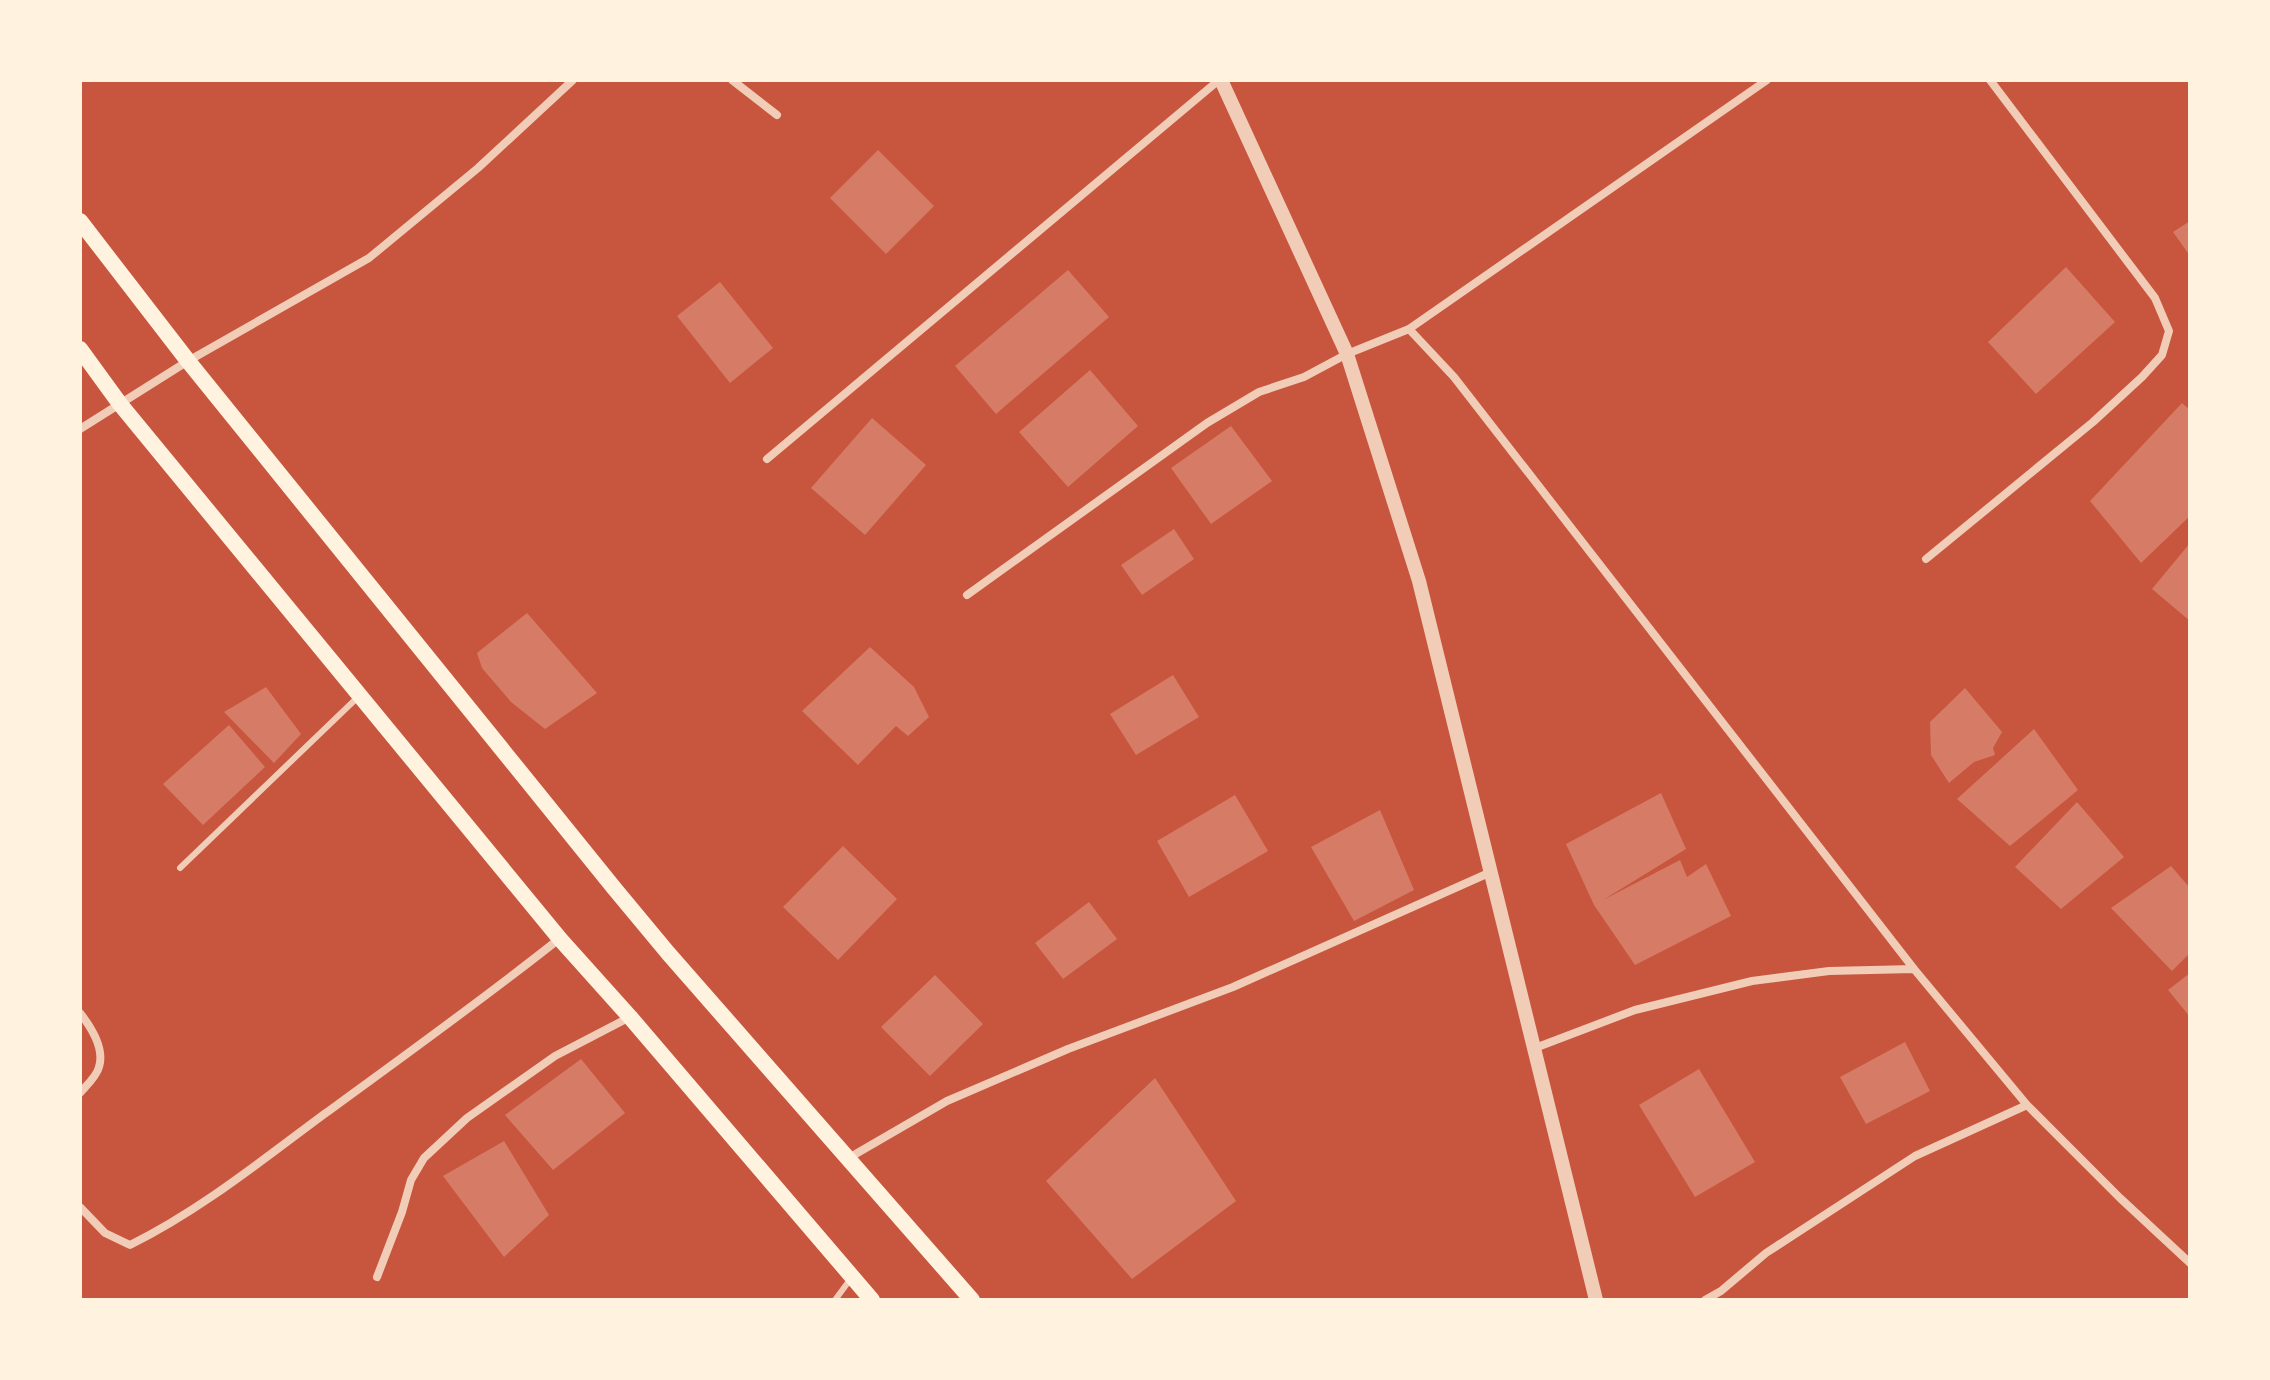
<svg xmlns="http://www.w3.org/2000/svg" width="2270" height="1380" font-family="'Nunito Sans',sans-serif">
	<rect width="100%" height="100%" fill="#c8553d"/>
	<path fill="#d67c66" d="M878,150l56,56 -48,48 -56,-56z
		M2190,221v35l-17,-24z
		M2066,267l49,55 -79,72 -48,-52z
		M1068,270l41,47 -113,97 -41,-48z
		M720,282l53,66 -43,35 -53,-67z
		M1090,370l48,56 -70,61 -49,-55z
		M2182,403l8,7v106l-49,47 -51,-62z
		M872,418l54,47 -61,70 -54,-47z
		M1231,426l41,55 -61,43 -40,-56z
		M1174,529l20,30 -52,36 -21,-30z
		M2190,543v78l-38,-32z
		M527,613l70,80 -52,36 -34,-27 -29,-34 -5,-15z
		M870,647l44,40 15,30 -21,19 -12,-10 -38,39 -56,-54z
		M1173,675l26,42 -63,38 -26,-41z
		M266,687l35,47 -27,29 -50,-51z
		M1965,688l37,44 -9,16 2,7 -21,7 -25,21 -18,-28 -1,-33z
		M229,725l36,42 -62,58 -40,-41z
		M2034,729l44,61 -68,56 -53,-47z
		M1661,793l25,56 -83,51 77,-40 7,17 19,-13 25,52 -96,49 -41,-60 -28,-61z
		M1235,795l33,56 -79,46 -32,-56z
		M2077,802l47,55 -63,52 -46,-42z
		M1380,810l34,80 -60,31 -43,-74z
		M843,846l54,53 -59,61 -55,-53z
		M2171,866l19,22v65l-18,18 -61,-63z
		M1089,902l28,37 -54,40 -28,-36z
		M2190,973v44l-22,-27z
		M935,975l48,49 -53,52 -49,-49z
		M1905,1042l25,49 -64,33 -26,-47z
		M581,1059l44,54 -72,57 -48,-55z
		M1699,1069l56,93 -60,35 -56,-92z
		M1155,1078l81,123 -104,78 -86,-98z
		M504,1141l45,74 -45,42 -61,-81z"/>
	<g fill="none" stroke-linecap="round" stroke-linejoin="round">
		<path stroke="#f1ccb7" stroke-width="6" d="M180,868l179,-172
			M835,1300l17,-23"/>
		<path stroke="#f1ccb7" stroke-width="8" d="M732,80l45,35
			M1409,329l45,48 460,592 113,136 93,93 70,65
			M80,429l108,-68 181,-103 109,-90 95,-88
			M767,459l452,-379
			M1926,559l167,-137 49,-45 20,-22 7,-24 -14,-33 -165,-218
			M967,595l240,-172 52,-31 45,-15 43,-23 62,-25 358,-249
			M80,1013c11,14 25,35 19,54 -2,9 -13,19 -19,26
			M1535,1048l100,-38 117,-29 77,-10 85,-2
			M847,1159l100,-58 121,-52 165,-62 258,-115
			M80,1207l25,26 25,12c69,-34 131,-84 193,-130 80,-58 159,-115 236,-176
			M377,1277l25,-65 9,-32 13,-22 43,-40 88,-62 75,-39
			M1705,1300l16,-9 45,-38 149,-97 112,-51"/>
		<path stroke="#f1ccb7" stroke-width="14" d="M1221,80l126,274 72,227 177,719"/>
		<path stroke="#fff3e0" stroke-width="16" d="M80,221l108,140 426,527 54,65 304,347
			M80,349l40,55 440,535 70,78 242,283"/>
	</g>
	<rect width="2270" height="1380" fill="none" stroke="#fff3e0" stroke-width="164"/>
</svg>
